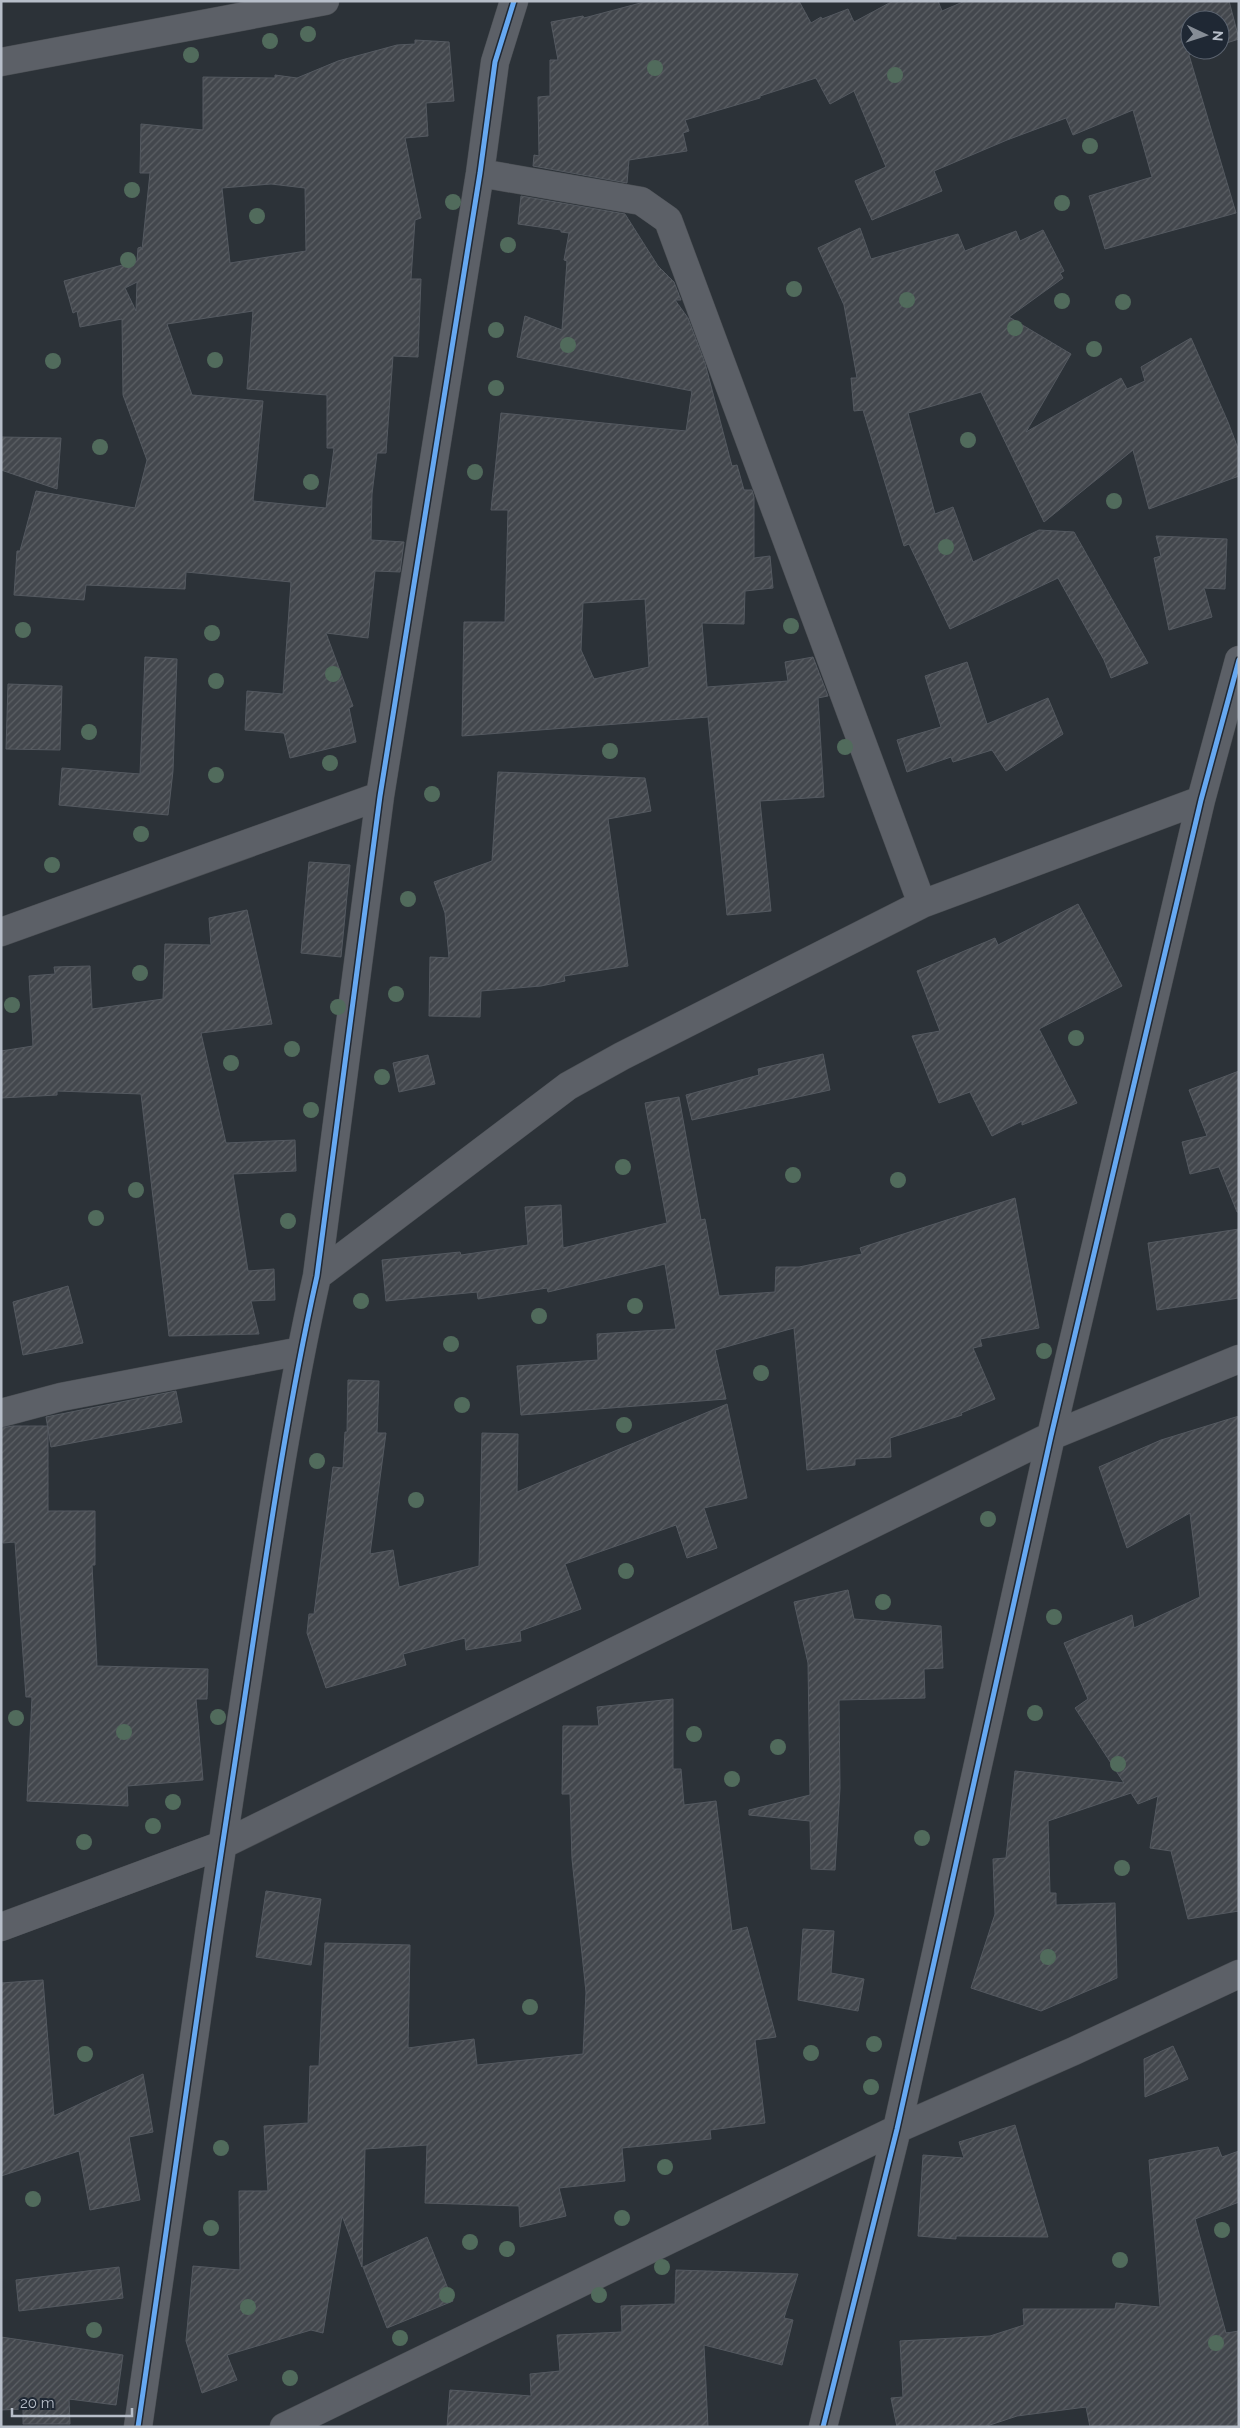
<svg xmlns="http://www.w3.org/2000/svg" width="1240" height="2428" font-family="Raleway,sans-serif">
	<defs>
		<pattern id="building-hatch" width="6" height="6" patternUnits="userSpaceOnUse" patternTransform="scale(1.25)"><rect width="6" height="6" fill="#43474d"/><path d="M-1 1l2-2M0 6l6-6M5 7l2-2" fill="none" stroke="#5c6065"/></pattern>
	</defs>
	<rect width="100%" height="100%" fill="#2c3238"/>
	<path fill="url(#building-hatch)" stroke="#545960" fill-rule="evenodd" d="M648,1h151l12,22 10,-6 1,2 26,-10 6,13 39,-21h45l4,10 23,-10h264l10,38 -19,6v-25h-30v30h14l-15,5 47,158 -131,36 -16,-53 63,-19 -19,-67 -60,25 -7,-17 -59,22 -73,31 8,20 -70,29 -17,-39 31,-14 -32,-76 -24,13 -14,-26 -56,18v2l-75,22 4,11 -6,2 4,18 -58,9 -2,23 -94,-17 1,-11 5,1 -1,-59 12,-1v-36h8l-7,-38 32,-6 1,2z
		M415,40l34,2 5,59 -28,2 2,33 -23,2 16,80 -6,2 -4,59h10l-3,78 -25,-1 -7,97h-9l-5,41 -1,46 33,2 -4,30 -25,-1 -7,67 -42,-5 27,73 -4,2 7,34 -66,16 -6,-25 -39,-3 2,-39 36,3 8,-112 -105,-10 -1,17 -99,-4 -2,15 -70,-5 3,-44h3l16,-60 99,17 12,-48 -24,-65 -1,-76 -42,8 -3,-16 -4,2 -9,-32 73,-20 1,-13 3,-1 1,3 8,-77h-10l1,-49 62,6v-53l72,1v-3l22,3 41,-17 59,-16 18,-1zM271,184l34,4 1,63 -76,12 -8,-75zM137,282l-1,28v1l-11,-23zM253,311l-6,78 80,6v53h7l-8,60 -73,-7 10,-100 -71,-6 -25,-71z
		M521,196l104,18 33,52 16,16 7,18h-6l13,18 17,45 27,103 5,-1 7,25h8l2,7v61l16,-2 3,32 -28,3 -1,33 -42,-1 5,64 81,-6 -3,-19 28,-5 15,39 -10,2 6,99 -64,4 11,110 -44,4 -19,-198 -246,19 2,-114h41l3,-112h-17l10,-97 185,18 6,-40 -175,-34 8,-41 37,14 5,-69 -3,-1 5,-27 -8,-1v-2l-43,-6zM645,599l4,68 -55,12 -13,-29 2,-47z
		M860,228l11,31 87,-25 7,17 51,-20 4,10 23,-11 21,41 -4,2 3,5 -54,39 62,37 -45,78 95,-54 6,11 18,-8 -4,-14 50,-29 37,84 11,29v25l-90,33 -16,-59 -89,72 -63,-130 -73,21 27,101 18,-7 20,55 66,-32 35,2 74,131 -37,15 -7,-18 -46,-82 -108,51 -41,-85 -5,2 -41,-136 -9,1 -3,-33h6l-13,-73 -26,-57z
		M1,437l60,1 -4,51 -56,-19z
		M1156,536l71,3 -2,50 -21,-1 8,29 -43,13 -15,-72 7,-2z
		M145,657l32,2 -4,112 -5,44 -109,-10 3,-37 78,6z
		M967,662l20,62 61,-26 15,36 -57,37 -14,-21 -39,12 -2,-5 -44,15 -10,-32 44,-13 -16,-51z
		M8,684l54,2 -2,64 -54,-1z
		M498,772l147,6 6,33 -43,8 20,147 -64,10 1,5 -24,5 -60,5 -1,26 -51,-1 1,-59 19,1 -4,-45 -11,-31 58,-21z
		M309,862l41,3 -9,92 -40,-4z
		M1078,904l44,82 -83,43 38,74 -55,22v-4l-30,15 -22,-44 -31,11 -27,-67 28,-5 -23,-60 78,-33 3,7z
		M247,910l25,114 -71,9 25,110 69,-3 1,31 -63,3 15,97 26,-2 1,31 -24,1 8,33 -90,2 -28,-242 -84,-3v4l-56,3v-47l32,-5 -4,-70 26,-2 -1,-7 36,-1 2,43 71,-10 2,-55 46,1 -2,-27z
		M823,1054l7,36 -138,30 -6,-25 73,-20 -1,-6z
		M428,1055l7,29 -36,8 -6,-29z
		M1239,1071v141h-2l-18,-45 -29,7 -8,-32 25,-6 -18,-46z
		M679,1097l22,123 4,-1 14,77 56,-4 1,-25h23l63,-13 -2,-6 155,-50 24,130 -59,11 2,7 -9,2 22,51 -34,14 1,2 -72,23 1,19 -36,2v6l-48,5 -13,-142 -79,22 11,49 -205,16 -4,-49 81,-6 -1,-26 79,-5 -11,-65 -117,28 -1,-4 -69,11 -1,-7 -91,9 -4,-41 78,-8 1,3 67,-10 -3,-38 36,-2 2,43 104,-25 -22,-120z
		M1239,1229v69l-82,12 -9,-67z
		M68,1286l15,57 -60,12 -10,-53z
		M348,1380l31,1 -2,52h9l-16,121 23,-4 6,37 80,-21 3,-133 36,1 -1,58 210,-88 20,94 -43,10 13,40 -30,10 -11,-33 -111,39 16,45 -61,22 1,10 -55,9 -1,-12 -62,16 3,11 -80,23 -19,-55 2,-19h5l19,-147 10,1 2,-36h2z
		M176,1391l6,31 -131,25 -5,-30z
		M1239,1416v495l-51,8 -17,-68 -21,-3 8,-52 -20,8 -7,-11 -83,28 2,72h6v12l59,-2 2,75 -76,33 -70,-23 24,-74 -2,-55 13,-1 9,-87 109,12 -49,-75 13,-9 -24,-56 68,-28 2,13 66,-31 -10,-84 -63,35 -28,-81 62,-27z
		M13,1426h35v85h47v54h-3l5,101 111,3 -1,30h-11l7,81 -76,6 1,20 -101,-5 5,-104h-6l-11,-155 -12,1 -2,-115z
		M848,1590l6,29 87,7 2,42 -19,1 1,29 -86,2 1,88 -5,82 -24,-1 -1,-48 -61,-6v-5l61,-15 -2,-132 -14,-61z
		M673,1699v70h8l3,36 32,-4 16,130 15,-4 29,110 -21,3 10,83 -55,7 1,9 -89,9 3,33 -66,7 7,28 -46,11 -1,-21 -94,-3 2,-58 -62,4 -3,118 -20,-51 -19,117 -12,-3 -84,25 10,25 -35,13 -16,-52 7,-75 47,4 -1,-79h29l-4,-65 44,-3 2,-57h9l6,-123 85,2 -2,103 66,-9 3,26 106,-11 3,-62 -14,-133 -2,-65h-8l1,-68h36l-2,-19z
		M266,1891l55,8 -10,66 -55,-8z
		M803,1929l31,2 -3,42 33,6 -6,32 -60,-11z
		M43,1980l11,136 89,-42 10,58 -24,5 11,63 -50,10 -11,-59 -78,25v-193z
		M1173,2046l15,33 -43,18 -1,-38z
		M1015,2125l33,112 -92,-1v3l-38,-3 5,-81 41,3 -5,-16z
		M1218,2147l4,10 17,-6v51l-44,17 31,114 13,-2v96h-149l-4,-20 -69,9 -33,11h-87l-6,-29 12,-1 -3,-56 90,-5 34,-11 -1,-16h92l1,-6 44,4 -11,-147z
		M427,2237l26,64 -66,27 -24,-61z
		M119,2267l4,31 -104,13 -3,-31z
		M676,2270l122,4 -14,44 9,2 -11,45 -78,-20 4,82h-261l3,-37 81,6 -1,-22 30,-3 -3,-36 65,-3 -1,-26 54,-2z
		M1,2337l122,18 -7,50 -47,-6 1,25h-47v-15l-22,1z"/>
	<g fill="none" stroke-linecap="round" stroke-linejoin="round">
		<g stroke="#4a4e53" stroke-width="29">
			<path id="minor" d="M1,62l324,-61
				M480,173l161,28 27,19 254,684
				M1,932l379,-136
				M317,1276l251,-190 54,-30 300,-152 279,-104
				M1,1413l60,-16 240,-46
				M1,1927l221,-82 829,-409 188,-77
				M138,2427c34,-240 68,-479 105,-718 22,-145 42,-290 74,-433l63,-480 100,-623 15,-111 19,-61
				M284,2427l613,-298 177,-78 165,-77
				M823,2427l74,-298 154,-693 150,-636 38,-140"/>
		</g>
		<use href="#minor" stroke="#5c6067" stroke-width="28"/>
		<g stroke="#1f2834" stroke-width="8">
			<path id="cycleway" d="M138,2427c34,-240 68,-479 105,-718 22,-145 42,-290 74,-433l63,-480 100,-623 15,-111 19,-61
				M823,2427l74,-298 154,-693 150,-636 38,-140"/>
		</g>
		<use href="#cycleway" stroke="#66a8f1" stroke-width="5"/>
	</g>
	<g fill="#516b5c">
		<circle cx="308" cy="34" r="8"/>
		<circle cx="270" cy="41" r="8"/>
		<circle cx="191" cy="55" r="8"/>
		<circle cx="655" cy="68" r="8"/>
		<circle cx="895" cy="75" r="8"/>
		<circle cx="1090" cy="146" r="8"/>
		<circle cx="132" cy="190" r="8"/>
		<circle cx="453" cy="202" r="8"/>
		<circle cx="1062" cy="203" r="8"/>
		<circle cx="257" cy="216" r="8"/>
		<circle cx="508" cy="245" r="8"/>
		<circle cx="128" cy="260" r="8"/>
		<circle cx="794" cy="289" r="8"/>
		<circle cx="907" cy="300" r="8"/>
		<circle cx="1062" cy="301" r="8"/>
		<circle cx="1123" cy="302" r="8"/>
		<circle cx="1015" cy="328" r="8"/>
		<circle cx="496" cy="330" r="8"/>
		<circle cx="568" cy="345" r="8"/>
		<circle cx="1094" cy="349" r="8"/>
		<circle cx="215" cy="360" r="8"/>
		<circle cx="53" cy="361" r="8"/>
		<circle cx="496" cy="388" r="8"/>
		<circle cx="968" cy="440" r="8"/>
		<circle cx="100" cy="447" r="8"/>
		<circle cx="475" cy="472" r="8"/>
		<circle cx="311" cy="482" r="8"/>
		<circle cx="1114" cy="501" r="8"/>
		<circle cx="946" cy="547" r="8"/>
		<circle cx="791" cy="626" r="8"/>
		<circle cx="23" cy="630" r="8"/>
		<circle cx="212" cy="633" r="8"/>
		<circle cx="333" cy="674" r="8"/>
		<circle cx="216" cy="681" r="8"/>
		<circle cx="89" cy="732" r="8"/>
		<circle cx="845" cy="747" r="8"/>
		<circle cx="610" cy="751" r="8"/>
		<circle cx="330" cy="763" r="8"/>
		<circle cx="216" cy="775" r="8"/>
		<circle cx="432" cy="794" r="8"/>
		<circle cx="141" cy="834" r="8"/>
		<circle cx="52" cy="865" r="8"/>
		<circle cx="408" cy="899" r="8"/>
		<circle cx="140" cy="973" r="8"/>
		<circle cx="396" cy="994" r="8"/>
		<circle cx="12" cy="1005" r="8"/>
		<circle cx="338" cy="1007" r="8"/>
		<circle cx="1076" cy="1038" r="8"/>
		<circle cx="292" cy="1049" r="8"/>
		<circle cx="231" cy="1063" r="8"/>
		<circle cx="382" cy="1077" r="8"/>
		<circle cx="311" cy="1110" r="8"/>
		<circle cx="623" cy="1167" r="8"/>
		<circle cx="793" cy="1175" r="8"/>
		<circle cx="898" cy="1180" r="8"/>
		<circle cx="136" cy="1190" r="8"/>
		<circle cx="96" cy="1218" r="8"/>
		<circle cx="288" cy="1221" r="8"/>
		<circle cx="361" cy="1301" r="8"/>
		<circle cx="635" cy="1306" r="8"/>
		<circle cx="539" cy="1316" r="8"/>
		<circle cx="451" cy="1344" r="8"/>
		<circle cx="1044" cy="1351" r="8"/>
		<circle cx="761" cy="1373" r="8"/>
		<circle cx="462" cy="1405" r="8"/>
		<circle cx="624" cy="1425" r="8"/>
		<circle cx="317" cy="1461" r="8"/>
		<circle cx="416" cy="1500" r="8"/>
		<circle cx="988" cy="1519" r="8"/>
		<circle cx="626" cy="1571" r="8"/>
		<circle cx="883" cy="1602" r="8"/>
		<circle cx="1054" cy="1617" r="8"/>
		<circle cx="1035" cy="1713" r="8"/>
		<circle cx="218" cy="1717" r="8"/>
		<circle cx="16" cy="1718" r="8"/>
		<circle cx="124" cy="1732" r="8"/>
		<circle cx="694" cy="1734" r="8"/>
		<circle cx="778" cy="1747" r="8"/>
		<circle cx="1118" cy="1764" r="8"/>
		<circle cx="732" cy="1779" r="8"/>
		<circle cx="173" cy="1802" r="8"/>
		<circle cx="153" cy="1826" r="8"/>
		<circle cx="922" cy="1838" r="8"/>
		<circle cx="84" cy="1842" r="8"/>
		<circle cx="1122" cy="1868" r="8"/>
		<circle cx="1048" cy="1957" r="8"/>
		<circle cx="530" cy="2007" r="8"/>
		<circle cx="874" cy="2044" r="8"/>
		<circle cx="811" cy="2053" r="8"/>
		<circle cx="85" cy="2054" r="8"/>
		<circle cx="871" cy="2087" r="8"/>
		<circle cx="221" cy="2148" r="8"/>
		<circle cx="665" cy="2167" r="8"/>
		<circle cx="33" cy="2199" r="8"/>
		<circle cx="622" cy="2218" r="8"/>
		<circle cx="211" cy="2228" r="8"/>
		<circle cx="1222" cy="2230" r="8"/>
		<circle cx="470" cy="2242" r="8"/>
		<circle cx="507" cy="2249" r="8"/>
		<circle cx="1120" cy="2260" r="8"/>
		<circle cx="662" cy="2267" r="8"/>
		<circle cx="447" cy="2295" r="8"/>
		<circle cx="599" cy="2295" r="8"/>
		<circle cx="248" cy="2307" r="8"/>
		<circle cx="94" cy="2330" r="8"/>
		<circle cx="400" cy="2338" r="8"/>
		<circle cx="1216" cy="2343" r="8"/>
		<circle cx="290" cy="2378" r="8"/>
	</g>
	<rect width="1240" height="2428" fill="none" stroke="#b7bec9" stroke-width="5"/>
	<g transform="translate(1205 35) rotate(94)"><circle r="24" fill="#1f2834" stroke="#5c6470"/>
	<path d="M0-4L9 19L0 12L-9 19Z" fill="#868d96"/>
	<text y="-8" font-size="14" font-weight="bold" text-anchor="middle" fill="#b7bec9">N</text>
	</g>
	<path d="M12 2408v8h120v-8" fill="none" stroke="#b7bec9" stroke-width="2.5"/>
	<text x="20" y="2408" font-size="15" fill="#b7bec9" stroke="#1f2834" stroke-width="4" paint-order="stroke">20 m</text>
</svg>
